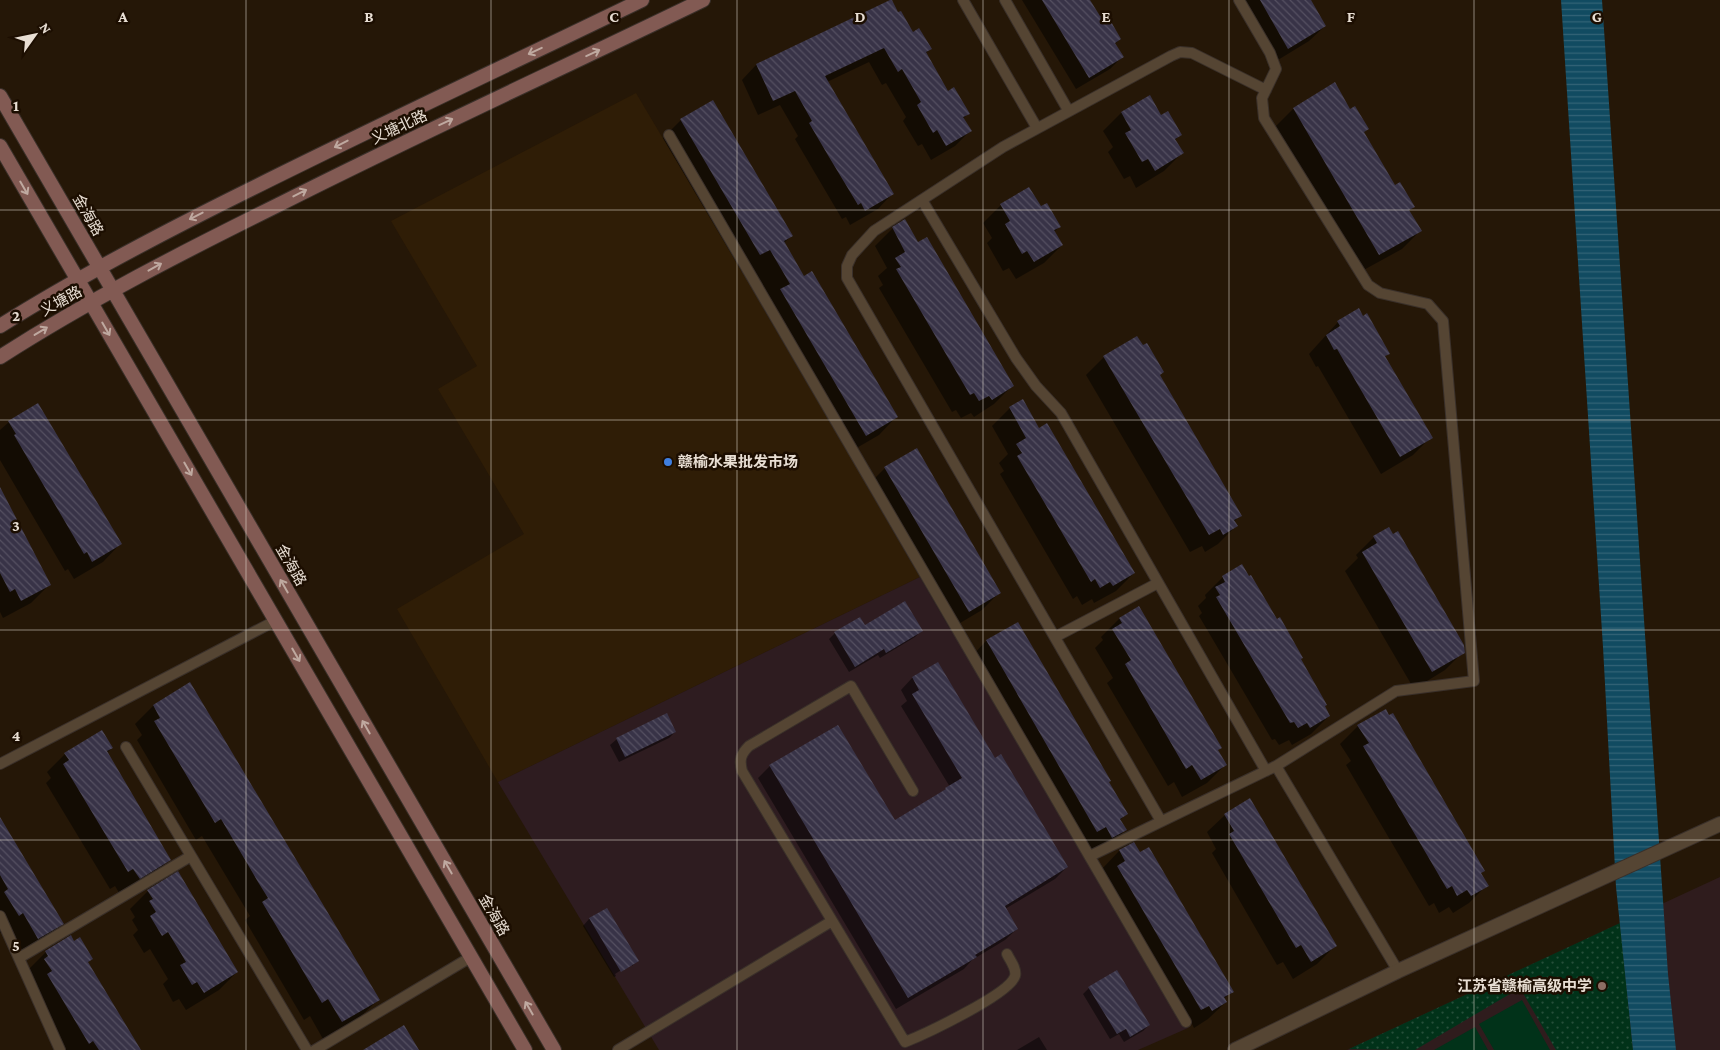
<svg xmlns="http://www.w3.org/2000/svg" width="1720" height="1050" font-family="'Crimson Pro','Noto Sans SC',serif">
	<defs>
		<pattern id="green-dots" width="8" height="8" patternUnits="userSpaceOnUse" patternTransform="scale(1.25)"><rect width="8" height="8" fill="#013219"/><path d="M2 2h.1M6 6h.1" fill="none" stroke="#264f3a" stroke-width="1.8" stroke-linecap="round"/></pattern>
		<pattern id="water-rules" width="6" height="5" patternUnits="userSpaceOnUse" patternTransform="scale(1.25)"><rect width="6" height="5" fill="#114b61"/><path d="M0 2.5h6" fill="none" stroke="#346477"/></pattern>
		<pattern id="building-back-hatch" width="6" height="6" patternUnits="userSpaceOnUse" patternTransform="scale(1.25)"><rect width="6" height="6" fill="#383347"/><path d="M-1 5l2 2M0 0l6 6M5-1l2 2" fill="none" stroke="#555061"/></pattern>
	</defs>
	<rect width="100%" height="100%" fill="#251707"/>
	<path fill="#2f1d06" d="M636,93l286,483 -424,206 -101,-173 127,-75 -86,-145 39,-23 -86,-145z"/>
	<path fill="#2e1c20" d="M922,576l266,452 -50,22h-479l-161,-268z"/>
	<path fill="#2f1c1d" d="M1720,877v173h-373l347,-161z"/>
	<path fill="url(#green-dots)" d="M1620,923l13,127h-77l-36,-62 -105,62 -66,-1z"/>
	<path fill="#013219" d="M1522,1000l28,50h-56l-15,-26z
		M1475,1027l13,23h-54z"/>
	<path fill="url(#water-rules)" d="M1561,0h41l66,974 8,76h-43l-17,-163 -13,-240z"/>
	<path fill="#0007" d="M1022,0h66l11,18 21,21 -5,5 7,13 -12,12 -34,20z
		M1236,0h73l16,26 -16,15 -36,22z
		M891,1l7,13 15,19 17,16 -5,5 22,39 21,20 -5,6 7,12 -15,15 -24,14 -9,-16 -4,2 -15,-25 3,-4 -20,-34 -4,2 -13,-23 -42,20 65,112 -14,15 -28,16 -4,-8 -4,2 -47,-80 3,-3 -18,-31 -22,10 -16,-35 14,-15z
		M1335,84l15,26 17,19 -4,4 31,53 19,21 -4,4 11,20 -18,18 -42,23 -85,-145 18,-18z
		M1149,97l12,20 19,18 -5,5 7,13 -18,18 -28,17 -6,-12 -6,3 -16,-27 5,-5 -10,-16 18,-18z
		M681,120l110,116 -7,7 20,34 92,140 -17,18 -31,18 -85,-145 8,-8 -20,-33 -9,5 -79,-134z
		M1001,205l39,3 19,19 -5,5 8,13 -18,18 -28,16 -7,-11 -6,3 -16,-28 5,-5 -9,-15z
		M893,228l25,16 94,142 -18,18 -20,13 -3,-4 -10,5 -5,-8 -4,2 -73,-124 4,-3 -5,-9 9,-8 -12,-22z
		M1338,322l50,31 -4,4 47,80 -18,18 -32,19 -63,-108 -2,1 -7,-13z
		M1104,357l55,19 81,139 -6,7 2,4 -18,18 -13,8 -3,-6 -12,6 -104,-177z
		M1010,408l29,22 95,143 -18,18 -22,12 -2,-4 -10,6 -5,-9 -4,3 -73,-125 4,-3 -5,-8 9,-9 -16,-28z
		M9,422l111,122 -17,18 -29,17 -6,-10 -3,2 -65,-111v-30z
		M885,468l115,124 -18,18 -32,19 -83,-143z
		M0,490l49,95 -18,18 -28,15 -3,-6z
		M1374,537l89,115 -18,18 -31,19 -69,-118 13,-13 -2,-3z
		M1241,566l36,55 23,39 29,56 -18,18 -19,11 -3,-5 -10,5 -4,-6 -3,1 -73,-124 3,-3 -4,-7 8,-8 -1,-3 18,-18z
		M1139,607l86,158 -18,18 -25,14 -8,-15 -6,4 -61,-103 6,-5 -18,-30 8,-8 -2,-3 18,-18z
		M1017,623l109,191 -6,6 5,10 -17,18 -14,7 -6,-11 -9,5 -110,-190 17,-18z
		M864,627l57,4 -6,6 -35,21 -2,-3 -29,17 -20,-33 6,-6z
		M937,663l58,97 72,107 -12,12 -50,30 12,20 -12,11 -33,20 -8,9 -68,40 -138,-231 12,-12 124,56 56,-35 -49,-81 6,-5 -6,-11 11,-12z
		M190,684l188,316 -18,17 -37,22 -13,-23 -6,4 -59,-100 5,-4 -48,-80 -6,4 -59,-100 5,-5 -7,-11 18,-18z
		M1358,726l122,148 7,11 -18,18 -16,10 -4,-6 -10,6 -5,-10 -5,3 -83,-141 5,-4 -11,-17z
		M675,732l-6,6 -50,24 -9,-17 7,-6z
		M112,748l-5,5 63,106 -18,18 -31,19 -6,-10 -5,3 -64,-106 5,-5 -4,-6 18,-18z
		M1225,815l110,131 -18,18 -24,15 -10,-17 -6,3 -65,-112 4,-4 -9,-17z
		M0,819l62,104 -18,18 -24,15 -15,-26 -5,3z
		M1133,844l99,147 -8,8 2,3 -18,17 -14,9 -3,-6 -8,5 -83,-142 7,-7 -5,-9 17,-18z
		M148,891l89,81 -18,18 -33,20 -7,-11 -6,3 -10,-18 5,-5 -18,-30 -6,4 -11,-18 5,-5 -6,-10 3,-3 -5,-8z
		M606,909l31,52 -5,5v-3l-17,11 1,2 -2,1 -31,-51 6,-7z
		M46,952l45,7 -4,4 52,87h-74l-37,-80z
		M1089,988l60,37 -6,6 -19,11 -5,-8 -9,5 -27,-45z
		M1039,1037l8,13h-30z"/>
	<path fill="url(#building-back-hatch)" d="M890,0h2l6,12 3,-1 12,21 6,-4 13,21 -6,3 22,39 6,-4 16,27 -7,3 9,14 -26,15 -9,-16 -4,3 -16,-28 4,-3 -19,-33 -4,3 -14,-24 -59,28 69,118 -29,17 -4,-8 -3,2 -29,-48 -20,-34 3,-2 -17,-30 -22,10 -17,-37z
		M1042,0h48l10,16 6,-3 15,26 -6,4 9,14 -35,21z
		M1260,0h51l15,26 -38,23z
		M1335,82l15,27 5,-3 14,23 -5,3 31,53 5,-3 15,25 -6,3 13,21 -43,24 -86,-147z
		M1150,95l11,20 7,-4 14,24 -7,4 9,14 -29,18 -7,-12 -6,3 -17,-29 6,-3 -10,-18z
		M713,100l80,136 -9,5 20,35 8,-5 86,146 -32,19 -86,-147 10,-5 -20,-34 -10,5 -80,-136z
		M1029,187l12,19 6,-3 14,24 -7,3 9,15 -29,17 -7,-11 -5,3 -17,-30 5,-3 -10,-17z
		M905,219l13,23 9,-5 87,149 -22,14 -3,-4 -10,5 -5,-8 -4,2 -74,-126 5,-2 -6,-9 10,-6 -13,-25z
		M1359,308l4,8 4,-3 23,41 -5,2 48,82 -33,19 -63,-108 -3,1 -8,-15 14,-9 -3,-5z
		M1137,336l6,9 4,-2 17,29 -4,3 82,141 -8,4 4,6 -15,9 -3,-6 -11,6 -106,-179z
		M1023,399l16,29 8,-5 88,150 -22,13 -3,-4 -10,6 -5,-9 -4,3 -74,-126 5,-3 -6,-9 10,-6 -17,-31z
		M38,403l84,141 -30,18 -5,-10 -3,2 -70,-119 2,-1 -8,-13z
		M917,448l84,145 -32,19 -85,-145z
		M0,487l51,98 -30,16 -6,-12 -5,3 -10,-19z
		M1389,527l4,7 5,-3 66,114 1,8 -33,19 -70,-120 15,-9 -4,-7z
		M1242,564l7,12 2,-1 26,44 3,-2 23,41 -2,1 26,46 -2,1 5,10 -20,12 -3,-5 -9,5 -4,-6 -4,1 -74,-126 4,-2 -5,-8 10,-5 -3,-6z
		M905,601l18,30 -37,22 -2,-4 -29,18 -21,-35 26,-15 5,8z
		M1139,606l83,142 -4,2 9,15 -26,15 -9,-15 -6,4 -61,-105 6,-4 -19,-31 10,-6 -3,-5z
		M1018,622l93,159 -2,1 19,32 -8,5 7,11 -15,8 -6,-11 -9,5 -111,-192z
		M938,662l57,96 6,-4 67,113 -63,39 13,23 -43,26 2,2 -69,41 -139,-233 69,-40 57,95 51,-31 -1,-1 17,-10 -50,-84 7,-4 -7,-13z
		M190,682l190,318 -38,22 -14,-23 -6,4 -60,-101 6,-4 -10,-16 -37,-63 -6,4 -61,-102 6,-3 -7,-13z
		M1386,709l3,6 4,-2 92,158 -4,2 8,13 -18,10 -4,-6 -10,6 -5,-10 -5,3 -84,-143 6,-3 -12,-18z
		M667,713l9,19 -51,25 -9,-19z
		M102,730l11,18 -6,3 64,109 -31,19 -7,-10 -5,3 -65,-108 6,-4 -5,-7z
		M1250,798l87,148 -26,16 -10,-17 -5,3 -67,-114 5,-3 -10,-17z
		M0,817l64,107 -26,15 -15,-26 -4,3 -15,-24 4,-3 -8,-14z
		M1134,842l6,10 9,-5 85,145 -10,5 3,5 -15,9 -3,-5 -8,4 -84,-144 8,-5 -6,-11z
		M178,871l60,101 -34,21 -7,-11 -5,3 -12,-20 6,-3 -18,-30 -6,4 -12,-20 6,-4 -7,-11 4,-2 -6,-9z
		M607,908l32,53 -18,11 -32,-54z
		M71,935l3,6 6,-4 13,22 -5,3 53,88h-42l-6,-9 -4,3 -42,-70 5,-3 -8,-12 4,-3 -3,-5z
		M1117,970l33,55 -20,12 -4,-8 -9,5 -29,-47z
		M404,1025l15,25h-56z"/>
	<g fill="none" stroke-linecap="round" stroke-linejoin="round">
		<g stroke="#3a302a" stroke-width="12">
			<path id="service" d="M963,0l74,128
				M1005,0l63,110
				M669,135l517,887
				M922,200l94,158 20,28 25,27 205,358
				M1055,637l103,-54
				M126,747l181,303
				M0,764l275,-143
				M1276,766l122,205
				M913,791l-62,-105 -102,60c-8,8 -10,13 -7,25l163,271c20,-8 105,-48 110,-66 2,-7 -5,-16 -8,-22
				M1161,821l-314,-543v-12l5,-11 22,-24 129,-84 168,-91 9,-4 12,1 74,37
				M1090,856l186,-90 120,-75 78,-10 -31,-360 -15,-17 -48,-11 -12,-8 -104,-167 -2,-20 14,-29 -6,-16 -31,-53
				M0,916l60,134
				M19,958l172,-102
				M315,1050l156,-93
				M618,1050l214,-129"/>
		</g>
		<g stroke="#3a302a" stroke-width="16">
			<path id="tertiary" d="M1235,1050l163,-79 322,-147"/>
		</g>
		<g stroke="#3a302a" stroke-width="16">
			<path id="secondary" d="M0,96l554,954
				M0,146l525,904
				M0,326c81,-51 166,-95 251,-137 130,-65 261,-126 391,-189
				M0,357c89,-57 183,-105 278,-152 140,-71 283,-136 425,-205"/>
		</g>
		<use href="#service" stroke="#554533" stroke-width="10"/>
		<use href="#tertiary" stroke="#554533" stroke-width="14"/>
		<use href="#secondary" stroke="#825a53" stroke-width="14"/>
	</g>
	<defs><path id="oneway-shaft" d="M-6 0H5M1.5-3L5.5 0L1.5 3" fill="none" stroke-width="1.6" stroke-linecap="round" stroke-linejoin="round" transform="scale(1.25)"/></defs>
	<g stroke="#bfa9a0">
		<use href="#oneway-shaft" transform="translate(535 51) rotate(155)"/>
		<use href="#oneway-shaft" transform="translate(593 53) rotate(-25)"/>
		<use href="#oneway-shaft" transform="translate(446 122) rotate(-25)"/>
		<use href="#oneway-shaft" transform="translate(341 144) rotate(153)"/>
		<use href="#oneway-shaft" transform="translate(24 188) rotate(60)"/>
		<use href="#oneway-shaft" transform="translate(300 193) rotate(-27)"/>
		<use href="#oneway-shaft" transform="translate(196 216) rotate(153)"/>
		<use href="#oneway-shaft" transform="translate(155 267) rotate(-29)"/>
		<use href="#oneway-shaft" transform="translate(106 329) rotate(60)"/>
		<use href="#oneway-shaft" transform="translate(41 331) rotate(-31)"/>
		<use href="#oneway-shaft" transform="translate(188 469) rotate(60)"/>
		<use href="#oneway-shaft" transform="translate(284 586) rotate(-120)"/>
		<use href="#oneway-shaft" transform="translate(296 655) rotate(60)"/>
		<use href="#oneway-shaft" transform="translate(366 727) rotate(-120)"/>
		<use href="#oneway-shaft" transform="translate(448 867) rotate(-120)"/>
		<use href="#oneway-shaft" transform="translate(529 1008) rotate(-120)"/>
	</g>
	<path fill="none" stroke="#e8ded3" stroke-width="1" stroke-opacity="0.55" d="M246,0v1050M491,0v1050M737,0v1050M983,0v1050M1229,0v1050M1474,0v1050M0,210h1720M0,420h1720M0,630h1720M0,840h1720"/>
	<circle fill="#3f7fe0" stroke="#1c0e01" stroke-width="2" cx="668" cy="462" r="5"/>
	<circle fill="#8d6e63" stroke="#1c0e01" stroke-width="2" cx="1602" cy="986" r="5"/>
	<g text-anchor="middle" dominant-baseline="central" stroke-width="5" stroke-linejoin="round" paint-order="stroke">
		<g font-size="15" fill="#e8ded3" stroke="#1c0e01">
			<text transform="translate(399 127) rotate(-25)">义塘北路</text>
			<text transform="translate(88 215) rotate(60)">金海路</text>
			<text transform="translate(61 301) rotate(-29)">义塘路</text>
			<text transform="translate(291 565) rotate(60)">金海路</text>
			<text transform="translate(494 915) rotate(60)">金海路</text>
		</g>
		<g font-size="15" font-weight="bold" fill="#e8ded3" stroke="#1c0e01" text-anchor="start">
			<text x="678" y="462">赣榆水果批发市场</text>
			<text x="1592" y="986" text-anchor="end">江苏省赣榆高级中学</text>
		</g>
	</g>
	<g font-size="16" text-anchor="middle" font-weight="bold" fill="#e8ded3" stroke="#1c0e01" stroke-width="5" stroke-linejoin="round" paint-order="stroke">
		<text x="123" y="22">A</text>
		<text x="369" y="22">B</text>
		<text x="614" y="22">C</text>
		<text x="860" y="22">D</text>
		<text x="1106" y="22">E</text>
		<text x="1351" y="22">F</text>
		<text x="1597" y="22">G</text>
		<text x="16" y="111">1</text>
		<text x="16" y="321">2</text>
		<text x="16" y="531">3</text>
		<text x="16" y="741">4</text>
		<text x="16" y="951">5</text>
	</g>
	<g transform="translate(35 35) rotate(57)" stroke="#1c0e01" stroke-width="4" paint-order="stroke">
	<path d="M0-4L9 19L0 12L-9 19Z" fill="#e8ded3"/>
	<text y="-8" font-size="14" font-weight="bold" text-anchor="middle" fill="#e8ded3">N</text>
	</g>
</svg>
